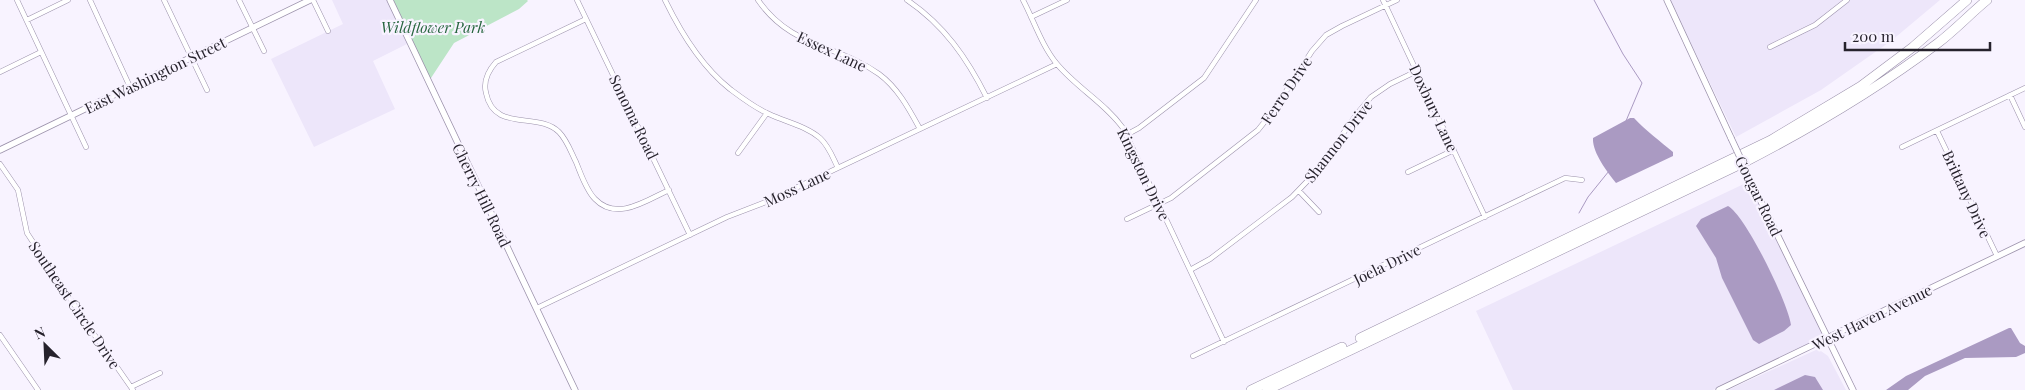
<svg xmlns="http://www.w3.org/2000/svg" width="2025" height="390" font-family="'Playfair Display',serif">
	<rect width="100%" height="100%" fill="#f8f3ff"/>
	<path fill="#ede6fa" d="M332,0h56l21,43 -36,18 22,48 -81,38 -43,-88 72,-35z
		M1670,0h270l-49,41 -70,49 -85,47z
		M1748,182l76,155 -111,53h-200l-37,-79z
		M1818,349l10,7 18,34h-118z"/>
	<path fill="#bce5c7" d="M391,0h136l1,1 -9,8 -65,34 -25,38z"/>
	<path fill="#aa9ac2" d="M1630,118h4c12,13 26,23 39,34v4l-57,27c-9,-11 -24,-31 -23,-45z
		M1728,206c18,10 60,97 63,119l-7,6 -25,13 -6,-4 -31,-62 -6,-20 -20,-32 5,-7z
		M2009,328h2l9,15 5,3v7l-9,4 -51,1 -40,18 -17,14h-22l20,-14z
		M1805,375l10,2 8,13h-49z"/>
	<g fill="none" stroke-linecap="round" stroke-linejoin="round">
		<path stroke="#aa9ac2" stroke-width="1" d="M1594,0l29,54 19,29 -16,38
			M1579,213l9,-16 21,-26"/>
		<g stroke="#9b91ab" stroke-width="5.5">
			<path id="minor" d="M17,0l69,147
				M90,0l40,87
				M164,0l43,90
				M239,0l25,51
				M313,0l15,31
				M577,0l113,235
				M665,0c16,33 36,66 65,89 12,9 25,19 39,25 17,8 37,12 51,24 9,8 13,20 18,30
				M758,0c33,48 79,44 121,74 19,14 30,35 41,55
				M907,0c37,25 60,58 80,98
				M1023,0c11,21 19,46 34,64 20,24 48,39 66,64l101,214
				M1383,0l102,217
				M1031,17l36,-17
				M586,19l-90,43c-8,9 -13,19 -10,31 8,40 52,18 73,39 8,8 12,20 17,30 5,12 10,28 19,37 22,23 52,1 74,-9
				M27,20l41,-20
				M1770,47l45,-22 32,-25
				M0,72l41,-20
				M2010,95l15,32
				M1937,131l60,125
				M1126,135l13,-7 65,-50 52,-78
				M1902,147l123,-59
				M738,153l29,-40
				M0,164l18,26 9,43 64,97 42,60
				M1408,172l46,-22
				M1299,191l20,21
				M1127,219l44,-21 87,-68 16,-20 38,-59 14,-16 16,-9 55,-26
				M1190,270l20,-11 82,-62 25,-26 39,-56 15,-18 19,-13 27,-13
				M537,308l190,-91 39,-15 291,-138
				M0,335l38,55
				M1193,356l372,-178 17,2
				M131,387l29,-14"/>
		</g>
		<g stroke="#9b91ab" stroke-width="7">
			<path id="tertiary" d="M390,0l185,390
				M1667,0l64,138
				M0,150l310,-150
				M1752,183l101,207
				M1719,390l306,-147"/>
		</g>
		<g stroke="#9b91ab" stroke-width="10">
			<path id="motorway" d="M1360,338l411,-198 90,-54 52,-39 54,-47
				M1251,390l91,-43
				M1267,390l476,-227c68,-35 134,-74 195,-120 17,-13 32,-29 49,-43"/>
		</g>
		<use href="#minor" stroke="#fff" stroke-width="4.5"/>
		<use href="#tertiary" stroke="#fff" stroke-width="5.5"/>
		<use href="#motorway" stroke="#fff" stroke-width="9"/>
		<g stroke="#9b91ab" stroke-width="7" stroke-linecap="butt">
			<path id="tertiary-bridge" d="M1731,138l21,45"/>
		</g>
		<use href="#tertiary-bridge" stroke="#fff" stroke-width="5.5"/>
	</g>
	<g text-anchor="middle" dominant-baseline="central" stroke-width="4.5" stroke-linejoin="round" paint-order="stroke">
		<g font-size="15" font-style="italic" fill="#26653e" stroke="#f8f3ff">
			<text x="433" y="27">Wildflower Park</text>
		</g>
		<g font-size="15" fill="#26222c" stroke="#f8f3ff">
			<text transform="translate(832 51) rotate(25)">Essex Lane</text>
			<text transform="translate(155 75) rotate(-26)">East Washington Street</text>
			<text transform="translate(1286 90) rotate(-56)">Ferro Drive</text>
			<text transform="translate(1434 108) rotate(65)">Doxbury Lane</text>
			<text transform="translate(634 117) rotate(64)">Sonoma Road</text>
			<text transform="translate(1338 141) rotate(-52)">Shannon Drive</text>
			<text transform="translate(1144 174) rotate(64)">Kingston Drive</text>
			<text transform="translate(797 187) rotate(-25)">Moss Lane</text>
			<text transform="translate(1967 194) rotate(65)">Brittany Drive</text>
			<text transform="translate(482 195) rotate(64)">Cherry Hill Road</text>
			<text transform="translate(1759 196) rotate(64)">Gougar Road</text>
			<text transform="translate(1387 264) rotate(-26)">Joela Drive</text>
			<text transform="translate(75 305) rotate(56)">Southeast Circle Drive</text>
			<text transform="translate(1872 317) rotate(-26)">West Haven Avenue</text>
		</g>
	</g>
	<g transform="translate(45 345) rotate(336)" stroke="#f8f3ff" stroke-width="4" paint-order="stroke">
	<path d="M0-4L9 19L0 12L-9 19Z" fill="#26222c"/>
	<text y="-8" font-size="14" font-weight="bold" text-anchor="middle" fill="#26222c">N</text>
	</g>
	<path d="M1845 42v8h145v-8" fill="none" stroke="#26222c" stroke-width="2.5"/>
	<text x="1852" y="42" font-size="15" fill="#26222c" stroke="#f8f3ff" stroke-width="4" paint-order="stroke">200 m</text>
</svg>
